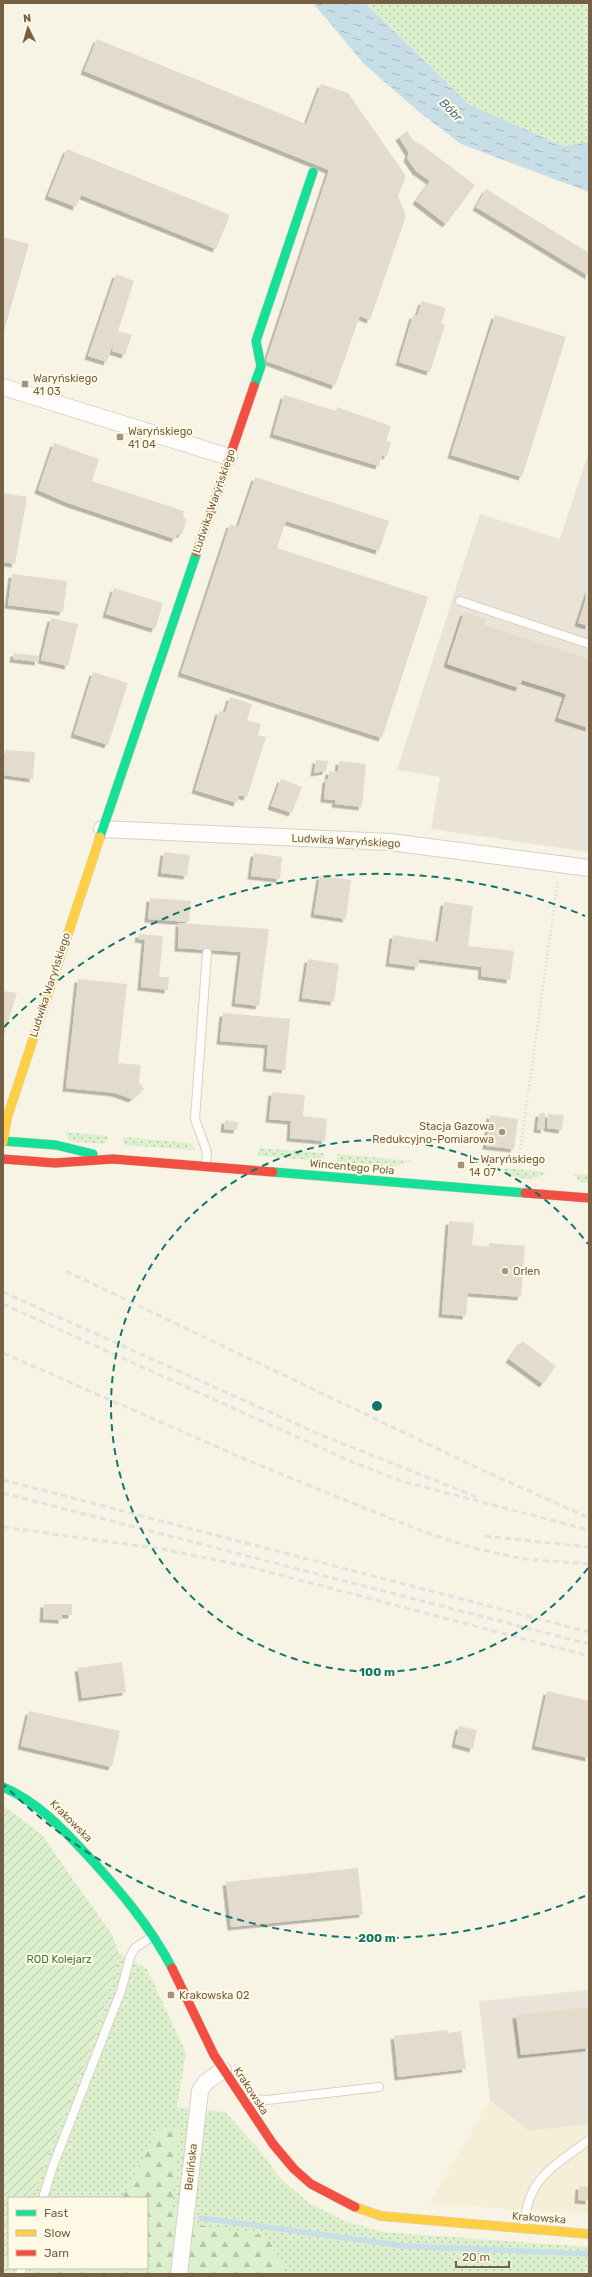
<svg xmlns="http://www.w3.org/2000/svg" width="592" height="2277" font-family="Rubik,sans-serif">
	<defs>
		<pattern id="grass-dots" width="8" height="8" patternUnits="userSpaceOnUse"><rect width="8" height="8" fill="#dcf0ce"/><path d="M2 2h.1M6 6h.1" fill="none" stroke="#b7c6a9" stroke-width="1.8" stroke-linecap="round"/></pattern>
		<pattern id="forest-firs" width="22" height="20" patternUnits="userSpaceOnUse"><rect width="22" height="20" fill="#dcf0ce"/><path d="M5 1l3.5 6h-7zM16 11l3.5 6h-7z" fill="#b7c6a9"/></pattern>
		<pattern id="garden-furrows" width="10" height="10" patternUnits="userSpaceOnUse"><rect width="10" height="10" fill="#dcf0ce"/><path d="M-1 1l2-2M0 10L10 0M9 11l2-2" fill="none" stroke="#b7c6a9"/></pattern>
		<pattern id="water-ripples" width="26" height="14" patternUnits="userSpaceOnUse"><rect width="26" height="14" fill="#c7dee7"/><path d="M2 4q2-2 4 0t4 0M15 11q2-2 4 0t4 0" fill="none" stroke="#a6b7bd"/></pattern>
		<filter id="shadow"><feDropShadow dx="-3.5" dy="3.5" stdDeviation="0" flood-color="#0004"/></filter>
	</defs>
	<rect width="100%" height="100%" fill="#f7f4e5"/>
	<path fill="#f6efd7" d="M490,2100l39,31 60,-7v90l-160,-10z"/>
	<path fill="#e9e4d7" d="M589,451v401l-158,-23 9,-52 -43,-7 83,-256 80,25z
		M589,1990v134l-60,7 -39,-31 -11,-99z"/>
	<path fill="url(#grass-dots)" d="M365,3h224v139l-26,4 -93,-41z
		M65,1132l43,4 -3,8 -36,-3z
		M123,1137l67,6 6,7 -72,-5z
		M259,1148l65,5 -1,8 -65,-5z
		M338,1154l74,7 -20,6 -55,-5z
		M501,1168l46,4c-15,11 -32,7 -46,-4z
		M574,1174l15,1v9l-10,-3z
		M119,1953l28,16 39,84 -9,54 48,5 32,35 23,31 29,25 36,18 37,11 207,15v27h-586l6,-20v14h138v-70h-116l65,-162z"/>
	<path fill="url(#forest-firs)" d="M181,2128l-10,83 28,14 68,11 17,32 -10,6h-241l2,-6h112v-70h-25l36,-68z"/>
	<path fill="url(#garden-furrows)" d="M3,1805l38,29 70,99 8,20 -23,83 -65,162h-22v56l-6,16z"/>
	<path fill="url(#water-ripples)" d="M313,3h52l105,102 93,41 26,-4v50l-128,-48 -42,-32 -55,-48z"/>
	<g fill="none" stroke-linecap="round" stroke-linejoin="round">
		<path stroke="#c7dee7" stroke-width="5.5" d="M201,2218l203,28 185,8"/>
	</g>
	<path fill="#e3dccd" filter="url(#shadow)" d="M97,39l209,85 15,-40 27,9 58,83 -8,20 8,20 -36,104 -10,-4 -25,70 -69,-25 63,-191 -245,-99z
		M407,131l7,10 8,4 53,40 -29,39 -30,-23 14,-20 -14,-10 -9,-13 2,-5 -10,-16z
		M67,149l163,66 -14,34 -135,-54 -5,12 -28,-11z
		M486,189l103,64v23l-113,-69z
		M3,237l26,7 -26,91z
		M116,274l18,7 -16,50 14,4 -7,20 -13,-4 3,-14 -8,25 -19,-6z
		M422,301l24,7 -5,16 4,1 -15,47 -31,-10 14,-47 4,1z
		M495,315l71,22 -44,140 -71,-22z
		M284,395l52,16 1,-4 54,19 -5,15 5,1 -4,14 -5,-1 -3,11 -7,-2 -99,-30z
		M54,443l45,16 -7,22 92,30 -1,5 4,4 -5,14 -5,1 -2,4 -107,-36 -30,-13z
		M255,477l134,44 -10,30 -93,-30 -9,27 151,49 -46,141 -201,-65 49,-149 8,3z
		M3,493l24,4 -12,67 -12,-2z
		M12,574l55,7 -4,31 -55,-7z
		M114,588l49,15 -8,26 -49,-15z
		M589,589v37l-11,-3z
		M464,612l22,7 -2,6 105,34v69l-31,-10 8,-24 -44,-14 -3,8 -72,-24z
		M51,618l27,6 -10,42 -27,-6z
		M14,653l25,3 -1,6 -25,-3z
		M93,672l35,11 -20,62 -34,-11z
		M230,697l22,7 -5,16 14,4 -3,11 8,2 -19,60 -8,-2 -2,8 -42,-13 24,-79 6,2z
		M5,750l30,2 -2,27 -29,-4z
		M316,760l12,1 -2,10 -12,2z
		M339,761l27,3 -4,43 -27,-3 1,-4 -12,-1 2,-20h2l1,-8 9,1z
		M281,779l21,8 -10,26 -21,-7z
		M164,852l26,3 -3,21 -26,-3z
		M254,853l28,4 -2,22 -29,-3z
		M320,876l31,4 -5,39 -32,-5z
		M150,898l41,3 -2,21 -41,-3z
		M444,902l29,4 -5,40 46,5 -4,29 -29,-4 1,-9 -63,-8 -1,8 -29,-4 4,-28 45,7z
		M179,923l90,6 -10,77 -24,-3 6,-51 -63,-4z
		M139,934l24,2 -4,41h10l-1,13 -27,-3 4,-47 -7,-1z
		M308,959l31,5 -5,38 -32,-4z
		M78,979l49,5 -9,79 23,2 -2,17 5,7 -12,10 -17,-6 -49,-5z
		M3,991l14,2 -14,46z
		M223,1013l67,6 -5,51 -19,-2 2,-23 -48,-4z
		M272,1092l33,3 -2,21 24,3 -2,22 -35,-3 1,-17 -22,-2z
		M539,1113h6l-1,17 -7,-1z
		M548,1114l16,1 -2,15 -15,-2z
		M490,1115l28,4 -4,30 -28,-3z
		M225,1120l13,2 -1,8 -13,-1z
		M449,1221l25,2 -2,22 17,2v-4l36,3 -4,51 -53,-4 -2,23 -24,-2z
		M522,1341l34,25 -13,18 -34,-25z
		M44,1604h28v11h-10v5l-19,-1z
		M122,1662l4,30 -44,6 -4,-30z
		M547,1691l42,10v57l-54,-12z
		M29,1711l91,20 -8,36 -91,-21z
		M459,1726l18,4 -4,19 -18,-5z
		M358,1868l5,46 -132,13 -5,-45z
		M589,2007v41l-68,7 -5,-40z
		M447,2030l1,3 13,-2 5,38 -68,8 -4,-41z
		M579,2186l10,1v14l-11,-1z"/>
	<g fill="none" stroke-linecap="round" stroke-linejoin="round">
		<g stroke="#d8d1c4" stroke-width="10">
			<path id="lane" d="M460,601l129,43
				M206,1166l1,-14 -12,-33 12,-166
				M245,2099l22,1 112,-13
				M43,2198l10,-32 68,-175 9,-34 5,-9 18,-12
				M524,2227c3,-49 29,-60 65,-87
				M20,2274l2,-6"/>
		</g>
		<g stroke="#d8d1c4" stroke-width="18">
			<path id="street" d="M3,387l226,70
				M102,829l288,13 199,26
				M179,2274l21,-183 6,-9 17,-12"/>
		</g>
		<g stroke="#d7d0c2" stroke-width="10">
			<path id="fast" d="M254,386l7,-20 -5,-25 57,-169
				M100,837l97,-285
				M3,1141l53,4 37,9
				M273,1172l252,21
				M3,1787c35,15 59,41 85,69 32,35 62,70 84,112"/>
		</g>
		<g stroke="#d7d0c2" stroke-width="10">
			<path id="slow" d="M3,1142l4,-24 93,-281
				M355,2207l26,9 208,18"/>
		</g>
		<g stroke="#d7d0c2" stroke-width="10">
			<path id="jam" d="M197,552l57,-166
				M3,1159l52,4 58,-4 160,13
				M525,1193l64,5
				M172,1968l42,87 59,89 21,25 17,15 44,23"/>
		</g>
		<path stroke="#dad4ca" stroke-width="2.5" stroke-dasharray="1 3" stroke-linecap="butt" d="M518,1165l40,-285"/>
		<use href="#lane" stroke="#fefdfb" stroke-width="8"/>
		<use href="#street" stroke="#fefdfb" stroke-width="16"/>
		<use href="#fast" stroke="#16e098" stroke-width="9"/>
		<use href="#slow" stroke="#ffcf43" stroke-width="9"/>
		<use href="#jam" stroke="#f24e42" stroke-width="9"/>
		<path stroke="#e5e1e3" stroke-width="3" stroke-dasharray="6 4" stroke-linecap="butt" d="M66,1271l412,197 111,50
			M3,1292l318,143 156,62
			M3,1304l347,157 51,20 188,49
			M3,1353l251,110 170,69 54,17 46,10 65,5
			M3,1480l586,152
			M3,1493l586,151
			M3,1527l158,22 85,17 343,90
			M485,1536l104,11
			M501,2009l88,-9"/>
	</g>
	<g fill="none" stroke="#0f766e" stroke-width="2" stroke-dasharray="7 5">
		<path d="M588 1568A266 266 0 1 1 588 1244"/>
		<path d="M585 1896A532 532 0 0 1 4 1785M4 1027A532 532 0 0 1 585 916"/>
	</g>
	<g fill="#a2947d" stroke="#fffae6" stroke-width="1.5">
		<rect x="21" y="380" width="8" height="8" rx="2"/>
		<rect x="116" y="433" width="8" height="8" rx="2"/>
		<circle cx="502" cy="1132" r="4"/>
		<rect x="457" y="1161" width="8" height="8" rx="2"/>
		<circle cx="505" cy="1271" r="4"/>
		<rect x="167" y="1991" width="8" height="8" rx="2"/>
	</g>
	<g text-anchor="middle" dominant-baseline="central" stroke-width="4" stroke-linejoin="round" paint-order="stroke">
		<g font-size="11" fill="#756045" stroke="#fffae6" text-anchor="start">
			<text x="33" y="378">Waryńskiego<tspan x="33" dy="13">41 03</tspan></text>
			<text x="128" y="431">Waryńskiego<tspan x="128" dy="13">41 04</tspan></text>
			<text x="494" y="1126" text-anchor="end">Stacja Gazowa<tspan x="494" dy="13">Redukcyjno-Pomiarowa</tspan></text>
			<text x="469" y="1159">L. Waryńskiego<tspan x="469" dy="13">14 07</tspan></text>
			<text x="513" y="1271">Orlen</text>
			<text x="179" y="1995">Krakowska 02</text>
		</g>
		<g font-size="11" fill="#756045" stroke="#fffae6">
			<text transform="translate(214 501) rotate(-71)">Ludwika Waryńskiego</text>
			<text transform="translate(346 841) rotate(3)">Ludwika Waryńskiego</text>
			<text transform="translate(50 985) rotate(-72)">Ludwika Waryńskiego</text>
			<text transform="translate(352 1167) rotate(5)">Wincentego Pola</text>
			<text transform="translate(71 1821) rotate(45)">Krakowska</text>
			<text transform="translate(251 2091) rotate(57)">Krakowska</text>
			<text transform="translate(191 2167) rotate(-84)">Berlińska</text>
			<text transform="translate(539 2218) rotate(4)">Krakowska</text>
		</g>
		<g font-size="11" fill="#427c3c" stroke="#fffae6">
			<text x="59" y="1959">ROD Kolejarz</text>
		</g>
		<g font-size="12" font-style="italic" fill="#407492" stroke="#fffae6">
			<text transform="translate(451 110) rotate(45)">Bóbr</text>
		</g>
	</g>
	<circle cx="377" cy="1406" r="6" fill="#0f766e" stroke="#fffae6" stroke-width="2"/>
	<g font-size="12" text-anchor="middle" font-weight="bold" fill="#0f766e" stroke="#fffae6" stroke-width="4" stroke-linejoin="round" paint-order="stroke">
		<text x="377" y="1676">100 m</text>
		<text x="377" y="1942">200 m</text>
	</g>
	<rect width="592" height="2277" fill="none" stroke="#756045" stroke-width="8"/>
	<rect x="8" y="2197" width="140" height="72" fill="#fffae6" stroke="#c8bca6"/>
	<rect x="16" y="2210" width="20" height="6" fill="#16e098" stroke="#c8bca6"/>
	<text x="44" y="2217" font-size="12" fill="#756045">Fast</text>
	<rect x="16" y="2230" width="20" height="6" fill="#ffcf43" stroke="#c8bca6"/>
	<text x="44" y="2237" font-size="12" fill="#756045">Slow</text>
	<rect x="16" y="2250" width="20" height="6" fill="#f24e42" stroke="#c8bca6"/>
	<text x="44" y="2257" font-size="12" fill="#756045">Jam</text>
	<g transform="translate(28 28) rotate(355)" stroke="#fffae6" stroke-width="3" paint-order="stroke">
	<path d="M0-3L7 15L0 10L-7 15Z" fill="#756045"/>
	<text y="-6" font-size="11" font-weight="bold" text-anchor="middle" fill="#756045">N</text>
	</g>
	<path d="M456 2261v6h53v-6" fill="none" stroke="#756045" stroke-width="2"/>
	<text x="462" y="2261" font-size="12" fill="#756045" stroke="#fffae6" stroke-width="3" paint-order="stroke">20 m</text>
</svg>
